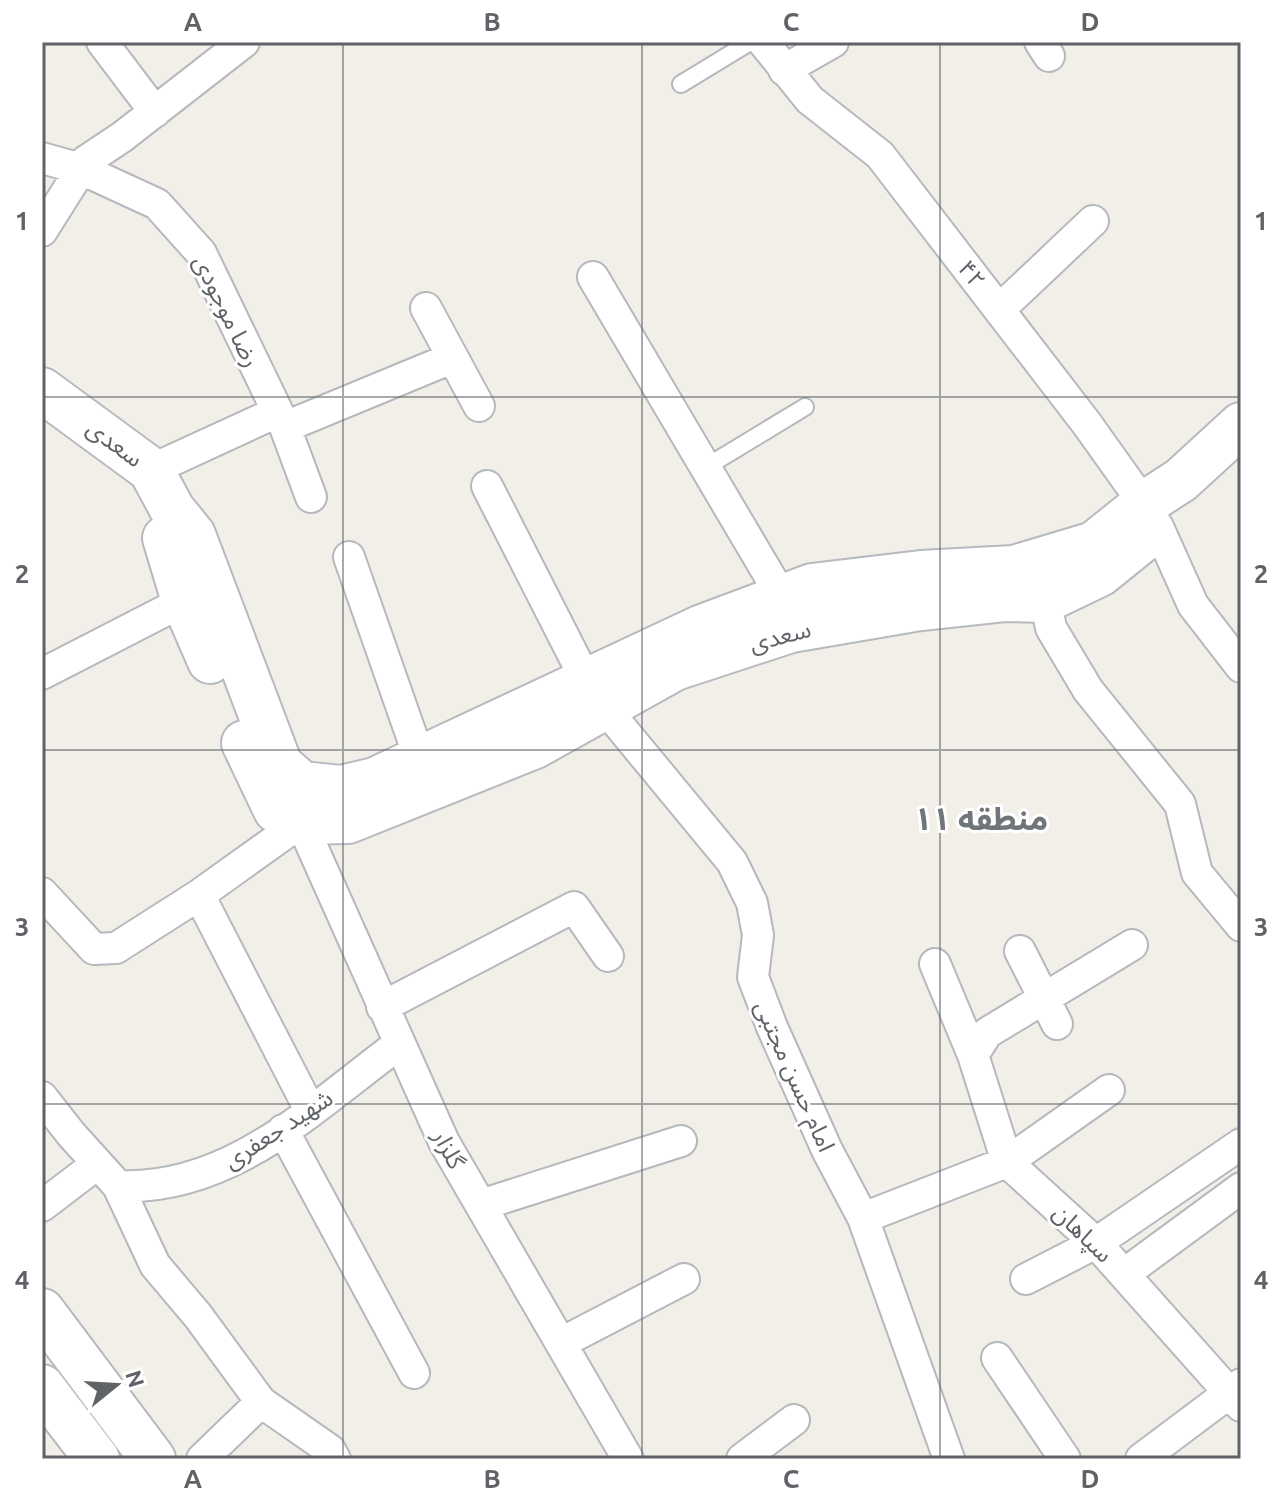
<svg xmlns="http://www.w3.org/2000/svg" width="1283" height="1501" font-family="Ubuntu,'Noto Sans Arabic',sans-serif">
	<rect width="100%" height="100%" fill="#f1efe8"/>
	<g fill="none" stroke-linecap="round" stroke-linejoin="round">
		<g stroke="#b5b8bc" stroke-width="20">
			<path id="lane" d="M681,84l69,-42
				M706,467l99,-60"/>
		</g>
		<g stroke="#b5b8bc" stroke-width="34">
			<path id="street" d="M102,42l53,70
				M763,42l47,58 70,55 207,269 57,80 14,23 35,78 48,62
				M1040,42l9,14
				M784,70l49,-28
				M42,158l39,11 76,35 44,49 84,174 26,70
				M42,231l44,-70 36,-24 122,-95
				M593,277l189,320 5,18
				M426,308l53,98
				M1000,309l93,-88
				M285,427l167,-69
				M151,470l126,-58
				M487,486l99,194 18,27 128,155 20,41 6,32 -5,42 19,50 55,123 36,68 86,241
				M349,557l76,217
				M1042,581l9,47 37,62 92,114 17,69 44,53
				M42,674l142,-73
				M302,805l-1,17 143,320 184,317
				M42,893l52,56 22,-1 83,-53 102,-73
				M199,895l111,215
				M1020,951l37,73
				M935,964l38,91 34,107 89,81 145,163
				M382,1007l192,-100 34,49
				M973,1055l14,-22 145,-88
				M42,1097l29,37 47,52c112,5 196,-79 281,-142
				M283,1130l131,243
				M118,1186l37,79 43,51 63,86 69,48 5,9
				M481,1205l200,-64
				M42,1206l55,-42
				M863,1218l144,-56 102,-72
				M1124,1274l117,-86
				M1026,1279l70,-36 145,-99
				M561,1343l123,-64
				M997,1358l68,101
				M202,1459l59,-57
				M742,1459l52,-39
				M1141,1459l100,-75"/>
		</g>
		<g stroke="#b6babf" stroke-width="48">
			<path id="secondary" d="M42,390l109,80 21,39 21,26 87,230 22,19 39,4 34,-8 327,-153 110,-41 109,-13 93,-5 80,-24 50,-40 37,-24 60,-55
				M165,538l19,63 26,60
				M244,743l32,67 25,12 47,-1 187,-75 140,-78 116,-38 123,-21 92,-10 40,1 54,-26 47,-38
				M42,1311l111,148
				M42,1387l55,72"/>
		</g>
		<use href="#lane" stroke="#fff" stroke-width="16"/>
		<use href="#street" stroke="#fff" stroke-width="30"/>
		<use href="#secondary" stroke="#fff" stroke-width="44"/>
	</g>
	<path fill="none" stroke="#5f6368" stroke-width="2" stroke-opacity="0.55" d="M343,42v1417M642,42v1417M940,42v1417M42,397h1199M42,750h1199M42,1104h1199"/>
	<g text-anchor="middle" dominant-baseline="central" stroke-width="6" stroke-linejoin="round" paint-order="stroke">
		<g font-size="24" fill="#5f6368" stroke="#fff">
			<text transform="translate(972 274) rotate(52)">۴۲</text>
			<text transform="translate(227 311) rotate(64)">رضا موجودی</text>
			<text transform="translate(115 443) rotate(36)">سعدی</text>
			<text transform="translate(780 636) rotate(-15)">سعدی</text>
			<text transform="translate(795 1076) rotate(66)">امام حسن مجتبی</text>
			<text transform="translate(278 1129) rotate(-33)">شهید جعفری</text>
			<text transform="translate(449 1149) rotate(62)">گلزار</text>
			<text transform="translate(1083 1233) rotate(44)">سپاهان</text>
		</g>
		<g font-size="32" font-weight="bold" fill="#70757a" stroke="#fff">
			<text x="981" y="818">منطقه ۱۱</text>
		</g>
	</g>
	<rect width="1283" height="1501" fill="none" stroke="#ffffff" stroke-width="88"/>
	<g transform="translate(116 1385) rotate(72)" stroke="#ffffff" stroke-width="6" paint-order="stroke">
	<path d="M0-6L14 30L0 20L-14 30Z" fill="#5f6368"/>
	<text y="-12" font-size="22" font-weight="bold" text-anchor="middle" fill="#5f6368">N</text>
	</g>
	<rect x="44" y="44" width="1195" height="1413" fill="none" stroke="#5f6368" stroke-width="3"/>
	<g font-size="26" text-anchor="middle" font-weight="bold" fill="#5f6368">
		<text x="193" y="31">A</text>
		<text x="492" y="31">B</text>
		<text x="791" y="31">C</text>
		<text x="1090" y="31">D</text>
		<text x="22" y="230">1</text>
		<text x="1261" y="230">1</text>
		<text x="22" y="583">2</text>
		<text x="1261" y="583">2</text>
		<text x="22" y="936">3</text>
		<text x="1261" y="936">3</text>
		<text x="22" y="1289">4</text>
		<text x="1261" y="1289">4</text>
		<text x="193" y="1488">A</text>
		<text x="492" y="1488">B</text>
		<text x="791" y="1488">C</text>
		<text x="1090" y="1488">D</text>
	</g>
</svg>
